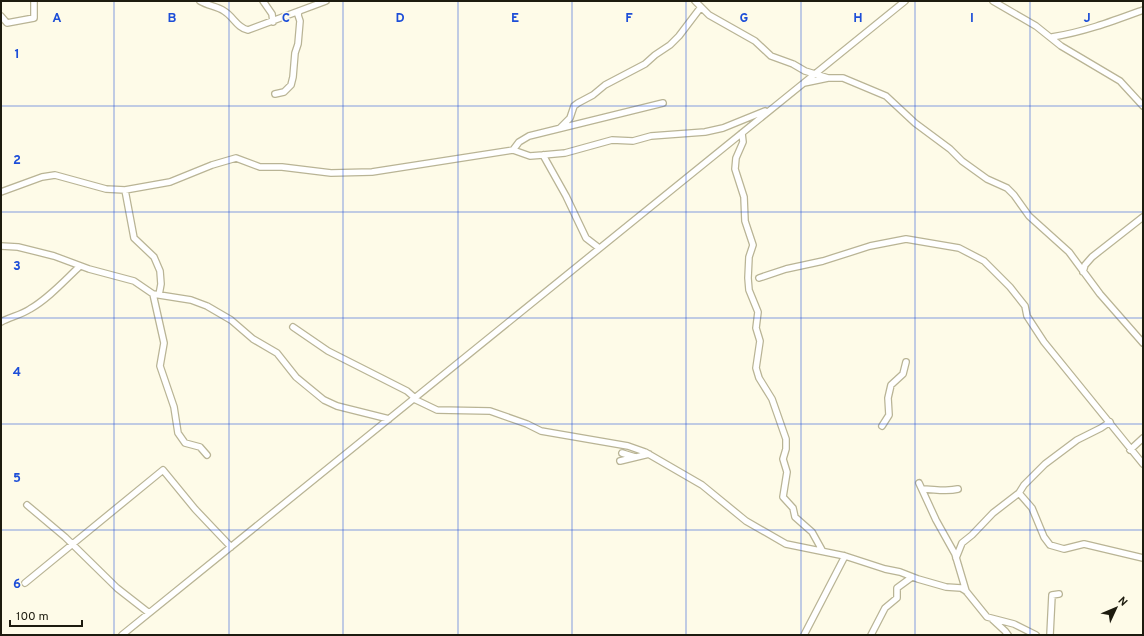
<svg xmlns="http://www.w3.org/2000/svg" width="1144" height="636" font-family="Overpass,sans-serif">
	<rect width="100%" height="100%" fill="#fefbe8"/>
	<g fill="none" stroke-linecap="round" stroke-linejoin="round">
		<g stroke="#b9b495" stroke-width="8">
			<path id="minor" d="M200,1c8,5 17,5 24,10 9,5 13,17 24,19l78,-29
				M263,1l9,13 1,8
				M695,1l14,14 46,26 16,15 22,8 12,7 23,7
				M993,1l43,25 25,20 59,35 23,25
				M1,16l6,7 27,-5v-17
				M1052,37c32,-5 61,-16 91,-27
				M804,83l24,-5h15l43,18 29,27 35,26 12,12 25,18 20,9 7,7 15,21 40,36 31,42 43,49
				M275,94l9,-2 7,-7 2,-8 2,-24 3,-9 2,-23 -2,-6 1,-4
				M560,128l10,-10 4,-12 4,-3 15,-8 12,-10 40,-21 10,-9 15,-10 9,-9 22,-29
				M742,133l1,9 -7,16 -1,11 9,28 1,24 8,24 -4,12 -1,21 1,12 9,22 -2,16 4,13 -4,27 3,10 13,21 14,40v10l-3,10 4,13 -4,25 10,11 2,9 17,15 10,18
				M513,150l6,-8 10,-6 134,-33
				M543,155l23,41 20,42 13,10
				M125,190l9,48 20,19 6,14 1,13 -2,11
				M1,192l41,-15 13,-2 51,14 19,1 45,-8 42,-17 24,-7 24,9h22l49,6 41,-1 141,-22 17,6 13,-1 22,-2 47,-13 21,1 18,-5 54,-4 18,-4 42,-17
				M1,246l17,1 36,9 35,13 45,12 19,13 38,6 16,6 24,14 22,19 24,14 19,24 28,23 13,6 52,13
				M1083,272l2,-7 7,-8 51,-40
				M759,278l27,-9 37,-8 47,-15 36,-7 53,9 25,13 26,26 15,19 2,10 17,26 99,122
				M153,294l11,49 -4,23 14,41 4,26 7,10 15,4 7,8
				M1,322c9,-5 20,-7 29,-13 19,-11 34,-28 50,-43
				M293,327l35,24 79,40 8,7
				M414,399l23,11 53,1 37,13 14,7 87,15 17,6 57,33 44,36 40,23 59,12 40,13 15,3 18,7 28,8 15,1 5,3 21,26 27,7 22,11
				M882,426l7,-11 -1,-17 3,-13 12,-11 3,-12
				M1130,450l13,-12
				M622,453l13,4
				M620,461l29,-7
				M919,483l17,37 19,34 11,37
				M922,489c12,0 24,3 36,0
				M1019,493l13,15 12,29 6,8 14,4 20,-5 59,14
				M27,505l38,32 52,51 32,25
				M956,558l6,-15 10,-8 21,-22 26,-20 5,-8 21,-21 32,-24 24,-12 9,-6
				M25,583l138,-113 32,39 36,38
				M992,619l13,12 3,4
				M122,635l783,-634
				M804,635l41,-79
				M871,635l14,-27 12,-10v-10l15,-11
				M1050,635l2,-40 7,-1"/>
		</g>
		<use href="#minor" stroke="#fff" stroke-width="5.5"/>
	</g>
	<path fill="none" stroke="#1d4ed8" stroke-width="1" stroke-opacity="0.55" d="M114,1v634M229,1v634M343,1v634M458,1v634M572,1v634M686,1v634M801,1v634M915,1v634M1030,1v634M1,106h1142M1,212h1142M1,318h1142M1,424h1142M1,530h1142"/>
	<g font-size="13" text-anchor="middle" font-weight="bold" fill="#1d4ed8" stroke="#fefbe8" stroke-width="3" stroke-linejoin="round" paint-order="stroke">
		<text x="57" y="22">A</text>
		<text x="172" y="22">B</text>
		<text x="286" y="22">C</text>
		<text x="400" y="22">D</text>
		<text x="515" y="22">E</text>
		<text x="629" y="22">F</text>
		<text x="744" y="22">G</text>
		<text x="858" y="22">H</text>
		<text x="972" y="22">I</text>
		<text x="1087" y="22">J</text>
		<text x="17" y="58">1</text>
		<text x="17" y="164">2</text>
		<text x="17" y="270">3</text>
		<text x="17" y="376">4</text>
		<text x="17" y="482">5</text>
		<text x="17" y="588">6</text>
	</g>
	<rect width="1144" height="636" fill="none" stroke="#1d1b0f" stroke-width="4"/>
	<g transform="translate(1116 608) rotate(46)" stroke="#fefbe8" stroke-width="3" paint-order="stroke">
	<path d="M0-3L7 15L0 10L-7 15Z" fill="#1d1b0f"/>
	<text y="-6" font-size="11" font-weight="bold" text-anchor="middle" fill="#1d1b0f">N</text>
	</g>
	<path d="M10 620v6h72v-6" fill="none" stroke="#1d1b0f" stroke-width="2"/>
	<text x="16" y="620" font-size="12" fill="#1d1b0f" stroke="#fefbe8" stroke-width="3" paint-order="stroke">100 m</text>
</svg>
